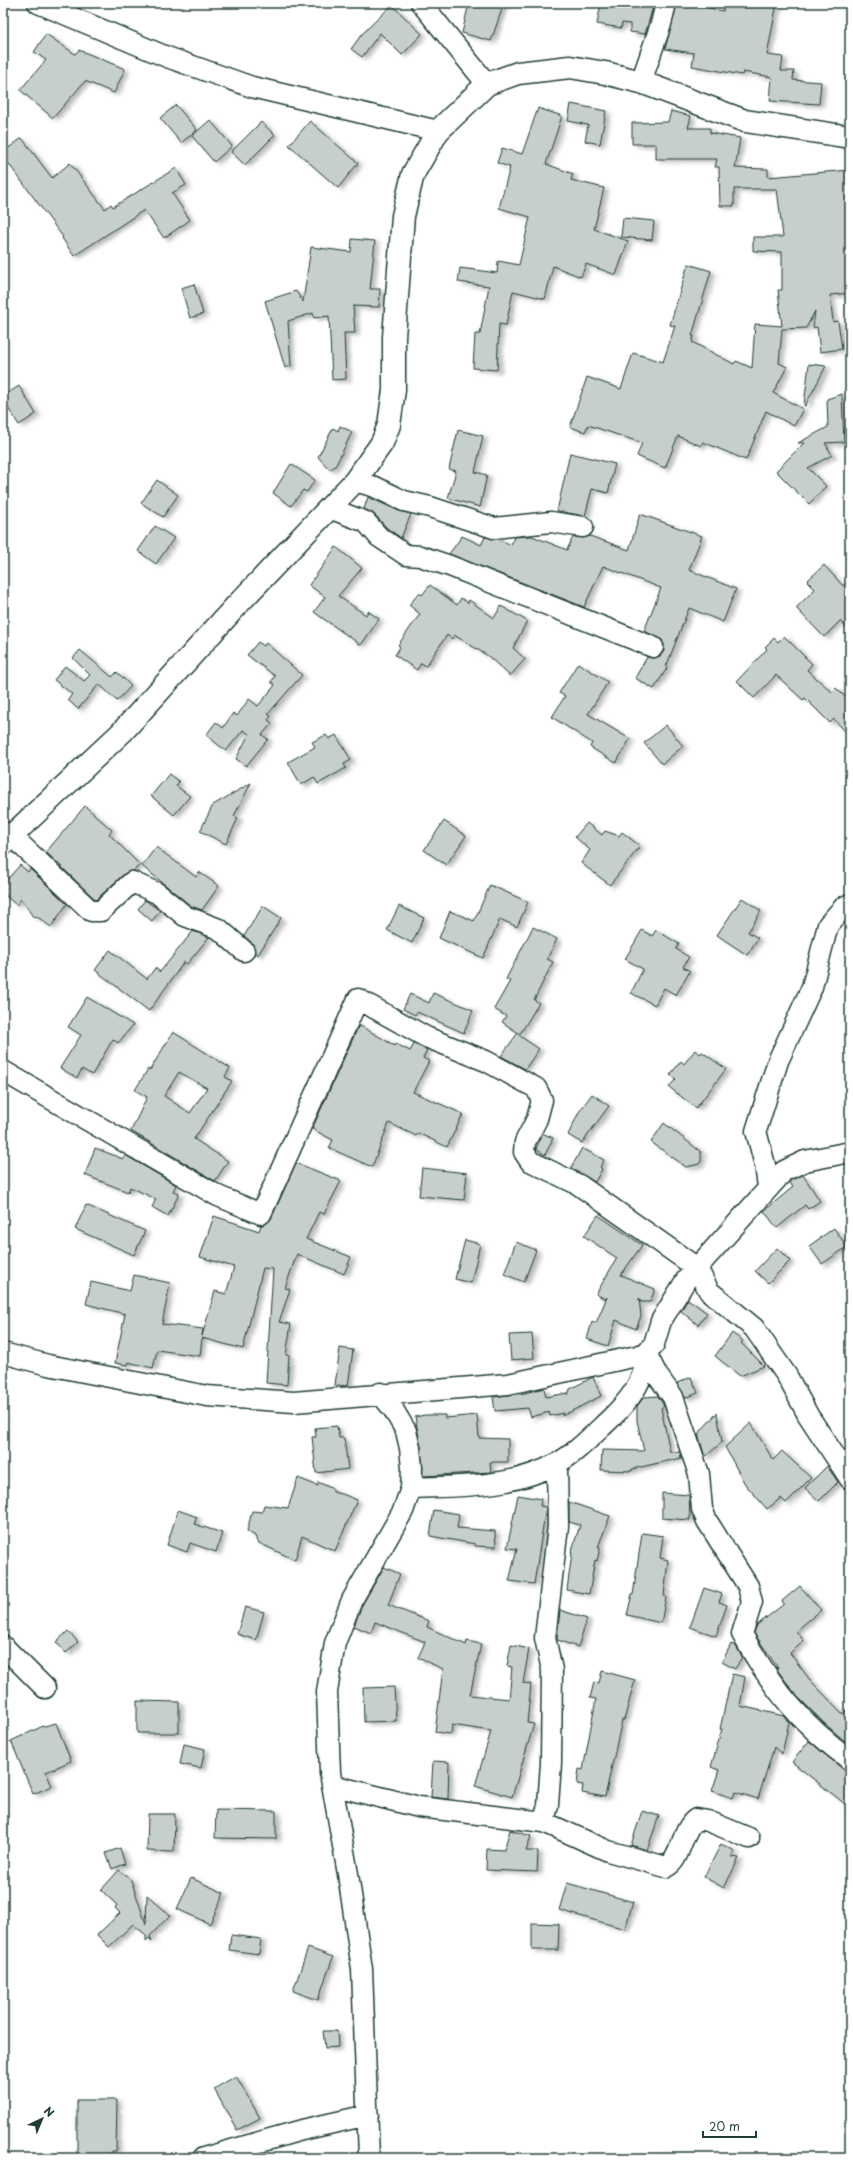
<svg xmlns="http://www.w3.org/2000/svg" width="853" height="2161" font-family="'Playpen Sans',sans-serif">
	<defs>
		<filter id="shadow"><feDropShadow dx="4.5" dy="2.5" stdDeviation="2" flood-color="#0004"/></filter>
	</defs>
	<rect width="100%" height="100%" fill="#fff"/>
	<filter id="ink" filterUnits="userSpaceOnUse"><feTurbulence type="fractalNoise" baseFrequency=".025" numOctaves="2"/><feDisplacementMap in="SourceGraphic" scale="8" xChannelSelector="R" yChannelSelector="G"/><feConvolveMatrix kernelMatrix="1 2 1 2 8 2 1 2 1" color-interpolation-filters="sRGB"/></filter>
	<g filter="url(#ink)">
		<path fill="#c7cfcc" stroke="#1f3d34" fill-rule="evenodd" filter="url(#shadow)" d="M469,3h35l-13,38 -29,-8z
			M601,3h53l-9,31 -15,-2v-8l-8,-1 -1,5 -24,-4z
			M677,3h18v2l28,6 1,-8h53l-10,52 16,2 -2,14h13l-1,9 28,2 -2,22 -49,-3 2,-24 -29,-5 -1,3 -50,-9 2,-13 -29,-4z
			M392,5l30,29 -20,21 -22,-22 -18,24 -11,-8 11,-15z
			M46,34l29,20 4,-4 46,19 -11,24 -29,-12 -32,37 -33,-28 26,-30 -12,-8z
			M571,104l35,7 -6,33 -15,-3 3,-16 -20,-4z
			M176,105l21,25 -16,13 -21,-25z
			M538,108l24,8 -16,48 27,10 -2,6 33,8 -10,41 34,12 -12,34 -30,-11 -5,13 -28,-11 -8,33 -32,-8 -7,34 -7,-1 -2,46 -24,-2 2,-34h5l9,-48 -31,-4 2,-14 37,5 1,-12 21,4 11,-48 -31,-9 11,-41 -13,-4 5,-15 20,6z
			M671,111l20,5 -3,12h22v5l30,5 -5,30 33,1v8l82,-7v123l-20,2 3,27 5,-1 4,28 -22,3 -3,-25 -4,1 2,-17 -9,17 -24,1 -3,34 8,4 -14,26 30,16 -9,17 -28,-15 -20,49 -43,-18 -2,4 -23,-10 -13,32 -28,-12 5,-13 -54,-18 -3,7 -15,-5 17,-50 34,12 12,-36 30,9 12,-36 -5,-1 18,-61 23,7 -19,65h2l-2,6 42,22 2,-3 16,7 3,-44 27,2 -4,-36h4v-38l-29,-1v-14h30l-6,-48h-43v17h-14l-1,-39h-4l2,-8h-61v-15h-24v-21l36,-1z
			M210,120l22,26 -18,16 -22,-26z
			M310,121l48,42 -20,25 -49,-43z
			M261,122l14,13 -30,30 -14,-13z
			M22,138l30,40 18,-15 35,46 6,-5 2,3 63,-39 10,17 -14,8 18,27 -26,18 -20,-28 -70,46 -12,-18 1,-1 -60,-81v-4z
			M623,218l31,3 -2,19 -31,-3z
			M352,239l23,2 -5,48h10l-1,18 -26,-1 2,27h-11l2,46 -14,1 -3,-64 -15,2 -1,-5 -25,8 3,45 -6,2 -20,-67 31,-10 7,11 8,-55 40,5z
			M194,284l9,30 -13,4 -9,-30z
			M809,364l17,2 -21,40 -1,-1z
			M19,386l17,28 -17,11 -16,-25v-4z
			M842,394l2,48 -19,1 7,12 -24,13 18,18 -17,18 -33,-33 28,-28h-6l30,-16 -1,-28z
			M340,426l12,6 -16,33 -6,5 -12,-13 15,-29 5,3z
			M458,430l25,6 -8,36 12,3 -7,32 -32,-9 8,-27 -7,-2z
			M570,453l45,11 -7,29 -16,-4 -7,27 -28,-5z
			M291,464l24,16 -8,12 -4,-2 -12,16 -18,-13z
			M157,480l21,15 -15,22 -22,-14z
			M368,497l31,14 12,3 -10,24 -14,-10 -13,-14 -10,-5z
			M640,514l62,22 -13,34 47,19 -13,33 -34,-14 -23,59 1,1 -13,21 -19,-11 12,-21 8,1 5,-2 4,-5v-6l-2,-5 -18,-9 17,-43 -58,-22 -19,41 -135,-53 13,-18 19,9 4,-8 13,2 13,6 3,-8 18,-1 35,14 6,-13 9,1 8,-2 39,14z
			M155,526l19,12 -18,26 -18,-13z
			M336,547l26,21 -24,28 28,19 2,-4 11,8 -18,26 -47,-33 11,-15 -16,-12z
			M824,565l19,21 7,-7v53l-10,-11 -16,16 -28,-29 19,-19 -8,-8z
			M430,585l27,20 4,-7 7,5 1,-3 25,18 7,-12 26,15 -14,27 12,11 -15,17 -22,-20 -34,-21 -2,4 -5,-4 -21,31 -5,-3 -4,7 -22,-15 5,-8 -2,-2 22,-31 -11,-9 10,-12 3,2z
			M784,636l28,28 -5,6 25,22 4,-4 14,14v35l-16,-18 -4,4 -25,-25 -2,2 -27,-25 -22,23 -17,-17 30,-32 -2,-2 9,-9 4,4z
			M258,642l6,4 2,-3 36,32 -34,39 3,2 -3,4 4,3 -10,12 6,4 -22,27 -10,-7 13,-25 -6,-4 -17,21 -20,-16 10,-13 7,6 10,-15 4,3 12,-17 9,7 17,-21 -4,-3 4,-6 -28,-21z
			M80,650l32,27 5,-5 14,14 -14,15 -18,-17 -21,25 -10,-9 4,-6 -18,-14 11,-14 19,15 6,-6 -17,-17z
			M578,663l30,19 -20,32 42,25 -14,24 -26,-16 2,-4 -40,-26 13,-21 -6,-3z
			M666,725l17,21 -21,18 -18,-21z
			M326,735l3,4 7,-4 15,25 -7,4 2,4 -28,16 -4,-7 -13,8 -13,-23 27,-15 -3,-5z
			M169,774l10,8 -3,4 14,10 -16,19 -23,-19z
			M251,783l-17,33 4,2 -12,26 -26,-13 13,-26z
			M85,806l27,24 -3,4 31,31 -7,6 -9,3 -28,26 -50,-48z
			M444,821l22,15 -20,29 -22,-15z
			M587,823l15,12 3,-4 14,5 3,-4 18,14 -30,39 -29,-22 9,-13 -15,-13z
			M156,847l40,30 3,-5 20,14 -17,24 -11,-4 -49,-40z
			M20,865l8,7 2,-3 37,35 -16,23 -15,-11 -2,2 -13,-19 -5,6 -13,-12v-9z
			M490,885l38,17 -11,25 -17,-8 -17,39 -44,-20 11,-27 24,10z
			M742,898l19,13 -13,21 10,6 -11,17 -30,-20z
			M145,900l15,11 -8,10 -14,-12z
			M263,906l18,12 -23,37 -3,-2 -3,-10 -8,-7z
			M399,906l25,12 -12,25 -25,-13z
			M533,927l24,12 -10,20 6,3 -19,38 5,3 -19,31 -18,-12 4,-6 -12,-7 16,-28 -4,-2z
			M642,930l10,6 4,-6 23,14 -3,5 13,8 -6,10 7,4 -14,24 -12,-7 -9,17 -24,-12 12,-24 -18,-10z
			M193,931l16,6 -22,27 -3,-2 -35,49 -54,-41 15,-20 37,29 8,-11 5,4z
			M433,993l40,17 -9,23 -47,-21 -2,3 -12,-6 7,-15 19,9z
			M87,997l46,28 -15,18 -5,-4 -21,36 -10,-6 -5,9 -17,-10 21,-33 -13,-8z
			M359,1025l36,21 1,-2 14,7 4,-7 13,6 -4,8 6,3 -16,31 50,22 -16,33 -29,-14 -2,3 -27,-13 -17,44 -43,-19 4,-8 -21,-11z
			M173,1032l57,36 -5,9 7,4 -38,58 34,22 -13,20 -84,-50 16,-34 -12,-7 13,-21 2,1zM179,1072l28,16 -17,25 -26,-17z
			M517,1034l22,15 -14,20 -24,-13z
			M695,1050l5,4 2,-2 24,17 -30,39 -27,-21 7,-8 -6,-4 11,-14 3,3z
			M592,1094l17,12 -27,37 -14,-8 11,-23z
			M664,1123l37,29v9l-2,3 -13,3 -35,-25z
			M542,1133l11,5 -8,17 -9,-6z
			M95,1148l28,11 2,-4 51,30 -3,6 6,3 -11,22 -16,-9 4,-8 -26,-12 -2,5 -43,-17z
			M582,1148l22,12 -4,7 2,2 -7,13 -24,-14z
			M296,1163l45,18 -17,33 -5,-2 -13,27 45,18 -7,17 -47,-20 -12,34 5,1 -11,33 12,2 -5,31h3l-2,30 -21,-2 7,-114 -10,-1 -20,81 -41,-11 -2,18 -43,-6 -4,18 -25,-6v3l-13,-2 10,-49 -39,-10 5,-22 39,9 4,-16 36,8 -8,41 41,5 -1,7 13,-45 11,3 8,-27 -34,-10 14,-41 45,15 2,-6 6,-2 4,-4z
			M422,1168l45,5 -3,27 -45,-4z
			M803,1175l17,26 -12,8 -3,-4 -28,23 -13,-17 29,-24 -4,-5 2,-2z
			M86,1205l59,26 -11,24 -59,-26z
			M598,1215l44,30 -21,30 34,14 -5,13h-9l-2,-4 2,18 -5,13 -20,-9 -8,26 -21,-7 5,-17 4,1 11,-26 -2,2 -9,-5 21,-36 -33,-22z
			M834,1228l13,19 -25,17 -13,-18z
			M465,1240l15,4 -9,39 -16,-4z
			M516,1242l20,8 -12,32 -20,-8z
			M777,1248l13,13 -22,22 -13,-12z
			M688,1299l19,14 -9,12 -17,-14z
			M732,1333l11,8 -2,2 23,23 -24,10 -25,-20z
			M532,1334l2,24 -23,2 -2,-25z
			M340,1348l13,2 -5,36 -13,-1z
			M593,1377l8,19 -39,20 1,-3 -13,3 -1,-4 -18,5 -3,-9 -33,3 -2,-14 32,-4 19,-5 2,9 22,-4v2l2,-6z
			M691,1377l7,16 -13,5 -8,-15z
			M658,1396l6,10 -3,2 9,44h10l1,6 -49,11v2l-31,-1 1,-20 42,1 -7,-30v-15l7,-9z
			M717,1413l5,29 -17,15 -7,-23z
			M425,1415h20v3l32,-3 2,23 29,1v23h-18l1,10 -68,4 -2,-29 -6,-30z
			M751,1423l22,37 9,-9 29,27 -25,25 -5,-5 -14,11 -22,-25 -20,-37z
			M337,1426l2,12h5l4,31 -32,4 -4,-36h4l-1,-9z
			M827,1466l11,16 -19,19 -14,-13z
			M298,1478l20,8v-4l15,7v3l12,3 12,5 -22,51 -33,-15 -7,24 -38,-18 -2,-6 -8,-5 5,-20 10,1 2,-7 24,3z
			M662,1493l27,2 1,25 -28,-2z
			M518,1495l23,4 -1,7 6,1 -12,77 -25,-3 8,-32 -10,-1z
			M569,1502l41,14 -12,31 2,1 -3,13 -2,-1 -6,34 -22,-4 5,-37h-1l9,-28 -11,-3z
			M178,1510l19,7 -3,7 28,9 -6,19 -26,-9 -3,9 -20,-7z
			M434,1510l25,4 -2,14 38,3 1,16 -21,-1v-2l-45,-8z
			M642,1533l21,3 -3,22 8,2 -4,36 2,1 -5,26 -34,-8 5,-21 1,1z
			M384,1567l16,7 -12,31 41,16 -2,6 39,18 1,-4 14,3 -11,51 39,4 3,-32 -5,-1 4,-21 18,4 -6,34 8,1 -4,39 7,1 -22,73 -37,-11 16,-55 -39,-6 -1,9 -16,-2 8,-63 -25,-11 7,-16 -50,-20 -4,11 -17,-7 8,-21z
			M800,1586l21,24 -25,21 8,10 -14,12 20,27 33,34 7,-8v32l-4,4 -22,-19 -27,-27 -22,-29 3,1 -24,-35 3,-8 27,-21 -2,-3z
			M704,1588l18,6 -3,8 8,3 -11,31 -26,-9z
			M245,1607l19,5 -8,28 -19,-6z
			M560,1610l27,9 -9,28 -21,-7z
			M68,1631l10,11 -12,11 -10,-11z
			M731,1644l5,2 6,11 -7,12 -13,-7z
			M602,1671l33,9 -11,40h-2l-17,77 -23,-4 1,-8 -6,-1 2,-15 4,1 13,-71 -6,-1 4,-16 5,1z
			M732,1674l13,3 -5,29 44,10 5,6 -7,32 -8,-7 -16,52 -23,-7 -2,6 -21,-7 7,-21 -8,-3 11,-38h-2z
			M394,1687l2,34 -32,1 -1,-34z
			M137,1701l42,1v31h-42z
			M56,1723l15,38 -25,11 6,14 -19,8 -22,-53 30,-14z
			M809,1741l41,34v33l-58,-46z
			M184,1744l21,5 -4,19 -21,-4z
			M433,1761l16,1 -1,37 -17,-2z
			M216,1810l60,1v28l-61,-1z
			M642,1811l17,5 -12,34 -16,-5z
			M148,1814h27l-1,38 -27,-1z
			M510,1830l21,6 -5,15h12l-1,21 -51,-2 1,-21 17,1z
			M721,1844l14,7 -4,6 8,1 -15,30 -20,-11z
			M120,1848l5,16 -13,5 -6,-16z
			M119,1870l12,10 15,44 1,-29 23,20 -20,21 2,5 -3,-3 -3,3v-6l-13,-11 -24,23 -12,-12 23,-22 -5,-5 2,-3 -16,-15z
			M191,1878l33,15 -14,31 -33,-15z
			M567,1883l66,19 -8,27 -66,-19z
			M532,1923l27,1 -1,26h-26z
			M231,1935l30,4 -2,15 -30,-4z
			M308,1948l25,9 -15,43 -25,-9z
			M323,2031h14l1,16 -13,1z
			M236,2076l24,42 -23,12 -23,-41z
			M77,2100h40l-1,51h-5v7h-34z"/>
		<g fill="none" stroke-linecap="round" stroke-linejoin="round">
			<g stroke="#1f3d34" stroke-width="23">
				<path id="street" d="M38,3l129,54 85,30 186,44
					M421,3l66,81
					M641,82l20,-58 5,-21
					M355,481l20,6 29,14 26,6 64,21 57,-6 32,5
					M329,508l37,14 13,15 27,18 14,1 30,10 203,81
					M3,832l12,7 76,72h10l31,-29 25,11 28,23 34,13 25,22
					M3,1071l215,125 43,18 97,-215 68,38 60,24 50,27 6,12 -5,19 -12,23 -1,10 6,9 49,24 118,83 12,23 45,37 33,48 21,39 42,64
					M768,1187l-3,-22 -9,-34 22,-70 34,-74 16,-62 16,-18 6,-3
					M3,1353l45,12 159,31 87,6 214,-18 129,-28 9,-3 8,-9 7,-23 25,-41 98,-109 21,-10 45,-9
					M646,1353l11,22 16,22 26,77 3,35 5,12 41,65 4,16 -10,32c30,54 57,88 108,126
					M411,1488c49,-2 100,0 145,-24 19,-10 37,-29 53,-44 20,-19 36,-38 37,-67
					M3,1646l42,42
					M332,1785l87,22 125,15 64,29 58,16c15,-6 15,-37 30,-48l12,2 41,17
					M544,1822l4,-17 3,-42 1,-93 -7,-32 13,-112 -1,-62
					M203,2158l99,-28 66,-15
					M369,2158l-7,-189 -14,-95 -18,-101 -3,-81 8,-49 17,-43 51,-89 8,-23 1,-20 -2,-20 -4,-17 -13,-22 -13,-16"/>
			</g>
			<g stroke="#1f3d34" stroke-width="25">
				<path id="secondary" d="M3,844l119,-112 115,-127 118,-124 27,-38 7,-18 5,-35v-53l9,-121 10,-42 25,-43 49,-47 31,-11 52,-6 35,6 36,9 104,39 105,16"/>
			</g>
			<use href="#street" stroke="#fff" stroke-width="20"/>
			<use href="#secondary" stroke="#fff" stroke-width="22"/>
		</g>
	</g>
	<rect width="853" height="2161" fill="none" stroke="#fff" stroke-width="16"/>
	<rect x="8" y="8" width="837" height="2145" fill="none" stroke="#1f3d34" stroke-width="1.5" filter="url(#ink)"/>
	<g transform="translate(42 2119) rotate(44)" stroke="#ffffff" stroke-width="3" paint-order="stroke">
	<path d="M0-3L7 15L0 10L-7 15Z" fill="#1f3d34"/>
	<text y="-6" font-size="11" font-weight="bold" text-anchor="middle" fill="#1f3d34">N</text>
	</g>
	<path d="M703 2131v6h53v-6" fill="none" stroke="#1f3d34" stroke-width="2"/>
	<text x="709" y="2131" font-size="12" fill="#1f3d34" stroke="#ffffff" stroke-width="3" paint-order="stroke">20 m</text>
</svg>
